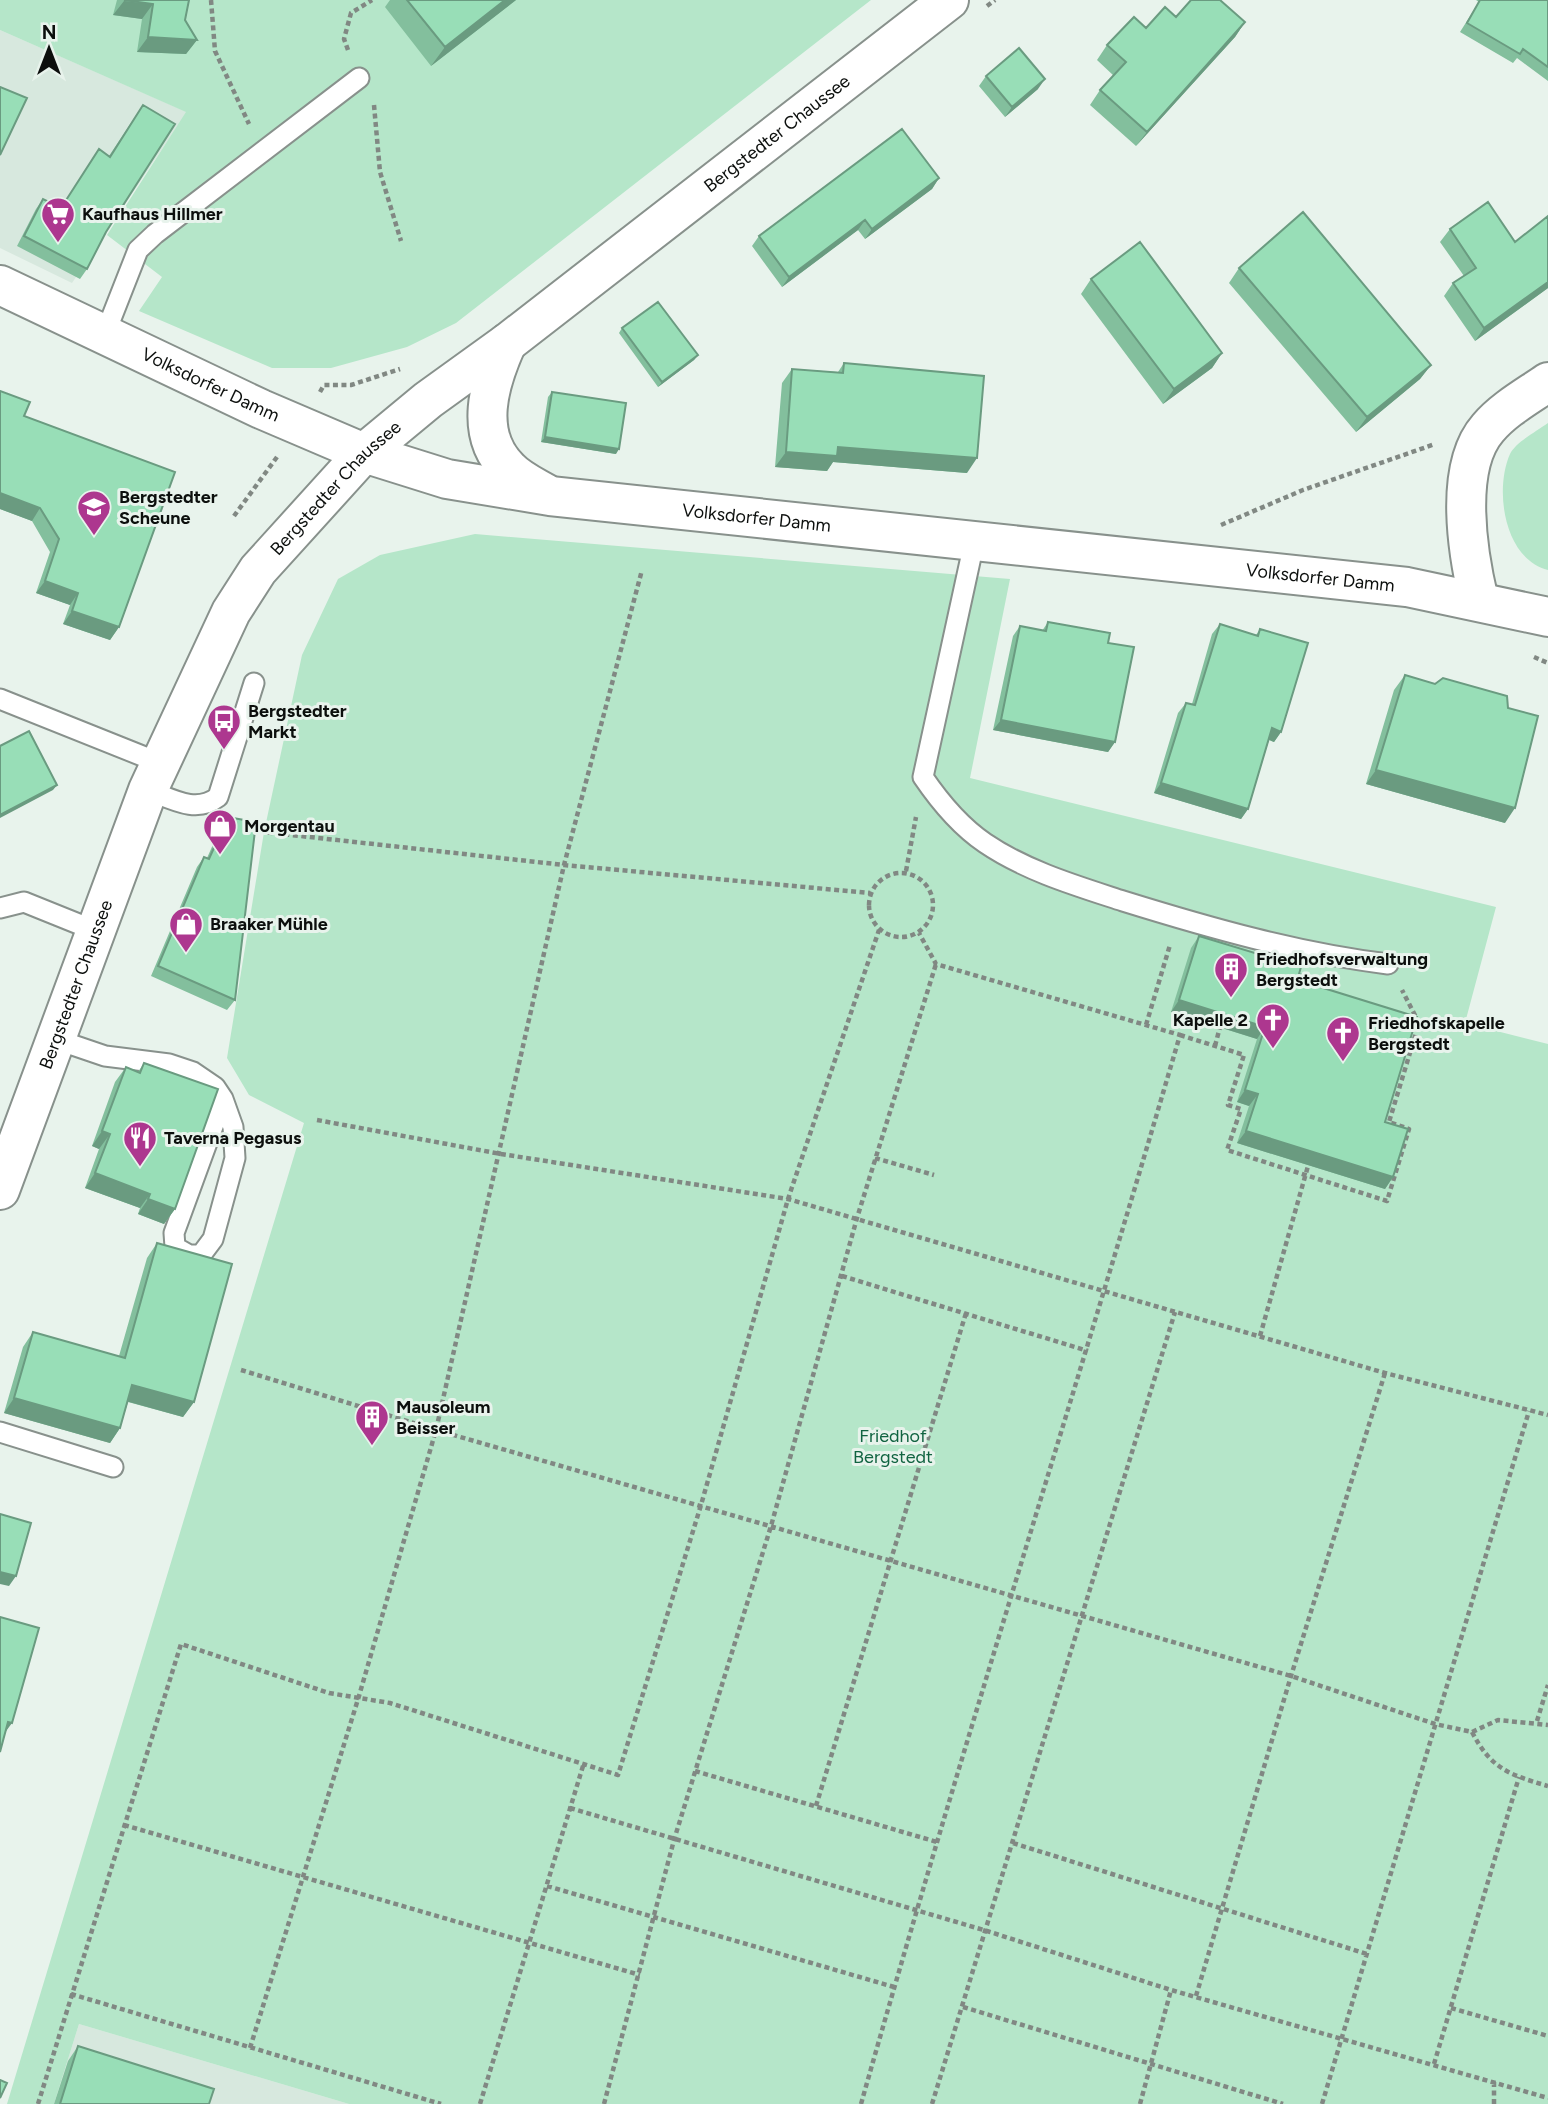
<svg xmlns="http://www.w3.org/2000/svg" width="1548" height="2104" font-family="Figtree,sans-serif">
	<rect width="100%" height="100%" fill="#e8f3ec"/>
	<path fill="#d7e8de" d="M0,30l187,82 -115,171 -72,-35z
		M79,2024l270,80h-295z"/>
	<path fill="#b5e6c9" d="M0,0h871l-415,323 -49,24 -76,21h-59l-133,-57 23,-34 -55,-42 79,-123 -186,-82z
		M1548,423v147c-44,-11 -54,-80 -38,-116 6,-12 27,-23 38,-31z
		M475,534l535,45 -40,199 526,129 -31,116 83,21v1060h-1199l-270,-80 -25,80h-47l297,-981 -55,-28 -22,-37 37,-226 38,-177 36,-76 42,-24z"/>
	<g fill="none" stroke-linecap="round" stroke-linejoin="round">
		<g stroke="#88918c" stroke-width="23">
			<path id="lane" d="M105,334l33,-84 17,-16 204,-156
				M974,543l-51,234c17,25 37,49 62,66 41,28 92,43 138,58 87,27 175,52 265,63
				M0,699l160,64
				M148,790c24,9 48,24 70,7l36,-114
				M0,908l24,-6 72,29
				M58,1040l47,16 64,8 24,8 22,15 8,12 10,28 2,31 -22,81 -12,16h-12l-14,-8 -1,-14 49,-134
				M0,1432l113,35"/>
		</g>
		<g stroke="#88918c" stroke-width="42">
			<path id="street" d="M1479,601c-11,-46 -26,-133 9,-173 16,-19 40,-32 60,-46"/>
		</g>
		<g stroke="#88918c" stroke-width="42">
			<g id="secondary">
				<path id="s1" d="M0,285l261,124 103,44 83,26 103,17 857,91 141,30"/>
				<path d="M507,343c-18,40 -34,91 2,126 9,10 24,17 36,24"/>
			</g>
		</g>
		<g stroke="#88918c" stroke-width="42">
			<g id="primary">
				<path id="s2" d="M0,1190l148,-400 83,-178 27,-42 106,-117 64,-53 79,-57 442,-343"/>
			</g>
		</g>
		<path stroke="#818883" stroke-width="4.5" stroke-dasharray="5 3.5" stroke-linecap="butt" d="M211,0l4,51 34,73
			M987,6l8,-6
			M348,50l-4,-11 7,-26 21,-13
			M374,105l6,67 21,69
			M320,392l4,-7h27l49,-16
			M234,516l43,-59
			M1221,525l82,-35 132,-46
			M1534,657l14,6
			M252,826l12,6 300,33 306,28
			M906,871l10,-54
			M869 905a32 32 0 1 1 64 0a32 32 0 1 1-64 0Z
			M1146,1025l24,-80
			M1180,1035l64,20 -16,50 13,4 -14,41 160,51 22,-72 -20,-7 30,-99 -17,-33
			M1215,1046l5,-19
			M317,1120l184,34 287,45 597,174 163,42
			M875,1158l59,17
			M842,1276l246,75
			M1260,1336l48,-170
			M241,1370l195,60 855,246 144,48 37,8 26,-12 50,5
			M1537,1721l11,-36
			M1472,1732c19,37 38,43 76,54
			M695,1771l242,71
			M816,1806l150,-493
			M570,1808l417,123 184,59 377,108
			M124,1825l516,150
			M1013,1843l354,111
			M547,1886l347,101
			M71,1994l370,110
			M1196,1996l95,-320 94,-303
			M963,2007l320,97
			M1451,2008l97,28
			M250,2048l109,-352 77,-266 128,-565 78,-295
			M1434,2064l85,-287
			M38,2104l143,-460 148,49 61,10 228,72 83,-270 87,-306 91,-269
			M480,2104l103,-338
			M604,2104l70,-264 97,-314 86,-308 79,-254
			M861,2104c101,-358 215,-712 319,-1069l-244,-71 -17,-31
			M932,2104l243,-792
			M1140,2104l31,-114
			M1322,2104l207,-693
			M1494,2104v-22"/>
		<use href="#lane" stroke="#fff" stroke-width="19"/>
		<use href="#street" stroke="#fff" stroke-width="38"/>
		<use href="#secondary" stroke="#fff" stroke-width="38"/>
		<use href="#primary" stroke="#fff" stroke-width="38"/>
	</g>
	<path fill="#83bf9d" d="M117,0h72l-4,20 12,20 -11,14 -49,-2 5,-33 -29,-4z
		M390,0h126l-85,66 -46,-59z
		M1476,0h72v81l-31,-23 -4,5 -53,-31 19,-30z
		M1176,17l69,5 -10,15 -99,109 -46,-41 10,-15 14,-14 -17,-16 10,-15 39,-17z
		M986,76l52,13 -33,28 -26,-31z
		M143,105l-37,127 -19,37 -7,10 -63,-33 19,-37 7,-10 17,9 49,-52z
		M939,178l-7,11 -67,50 -7,-9 -76,57 -30,-41 7,-10z
		M1450,229l98,59 -73,53 -31,-45 9,-13 11,-7 -24,-34z
		M1239,268l192,97 -11,14 -64,53 -127,-149z
		M1091,279l131,74 -10,15 -49,36 -82,-110z
		M622,328l76,27 -4,5 -36,27 -39,-54z
		M844,363l123,110 -134,-11 -6,9 -52,-4 7,-84 10,-14 46,3z
		M0,391l24,25 95,211 -9,13 -47,-16 7,-19 -34,-12 14,-41 -18,-31 -32,-12z
		M552,392l64,62 -75,-12 7,-45z
		M1048,622l60,21 7,99 -7,10 -115,-22 20,-94 7,-10 22,5z
		M1220,624l36,11 4,-6 21,103 -7,10 -5,-2 -21,69 -7,10 -87,-26 24,-80 8,-10 6,1 20,-70z
		M1405,675l100,148 -139,-39 28,-94z
		M226,821l9,179 -8,10 -76,-34 46,-109 7,-10 3,1 12,-27z
		M1199,936l100,38 18,12 68,136 8,55 -8,12 -148,-46 12,-37 -12,-4 20,-63 -86,-27 20,-64z
		M144,1063l31,146 -11,15 -26,-10 2,-6 -55,-20 14,-39 -7,-3 23,-64 11,-15 12,5z
		M157,1243l37,159 -11,15 -55,-15 -8,26 -10,15 -106,-30 19,-66 10,-15 86,24 28,-98z
		M78,2046l131,58h-155l14,-43z"/>
	<path fill="#6a9b80" d="M505,0h11l-85,66 14,-19z
		M124,1l29,3 -11,15 -29,-4z
		M1245,22l-10,15 -99,109 11,-14z
		M148,37l49,3 -11,14 -49,-2z
		M1045,79l-7,10 -33,28 7,-10z
		M939,178l-7,11 -67,50 7,-10z
		M865,220l-7,10 -76,57 7,-10z
		M1548,282v6l-73,53 9,-13z
		M1222,353l-10,15 -49,36 11,-15z
		M698,355l-4,5 -36,27 4,-5z
		M1431,365l-11,14 -64,53 11,-15z
		M545,437l74,12 -3,5 -75,-12z
		M838,447l139,11 -10,15 -134,-11 -6,9 -52,-4 11,-15z
		M0,493l40,15 -8,13 -32,-12z
		M45,581l33,12 -8,12 -34,-12z
		M72,611l47,16 -9,13 -47,-16z
		M1001,720l114,22 -7,10 -115,-22z
		M1272,728l9,4 -7,10 -9,-4z
		M1376,770l139,38 -10,15 -139,-39z
		M1161,783l87,26 -7,10 -87,-26z
		M57,785l-4,5 -53,28v-3z
		M1179,1000l86,27 -8,12 -86,-27z
		M1245,1090l13,4 -9,12 -12,-4z
		M102,1131l8,3 -11,15 -7,-3z
		M1246,1131l147,46 -8,12 -148,-46z
		M95,1173l55,21 -10,14 -55,-20z
		M148,1199l27,10 -11,15 -26,-10z
		M132,1385l62,17 -11,15 -61,-17z
		M14,1398l106,30 -10,15 -106,-30z
		M0,1572l16,4 -7,10 -9,-2z
		M8,1722l4,1 -11,15z"/>
	<path fill="#98deb7" stroke="#6a9b80" stroke-width="2" d="M124,0h65l-4,20 12,20 -49,-3 5,-33z
		M407,0h98l-60,47z
		M1191,0h29l25,22 -98,110 -47,-42 26,-28 -19,-17 27,-28 12,11 19,-21 11,10z
		M1480,0h68v67l-25,-18 -3,5 -53,-31z
		M1019,48l26,31 -33,28 -26,-31z
		M0,87l27,11 -27,57z
		M143,105l32,19 -69,108 -19,37 -63,-33 19,-37 18,9 38,-59 11,8z
		M902,129l37,49 -67,51 -7,-9 -76,57 -30,-41z
		M1488,202l27,40 33,-26v66l-64,46 -31,-45 23,-15 -26,-39z
		M1303,212l128,153 -64,52 -128,-149z
		M1140,242l82,111 -48,36 -83,-110z
		M658,302l40,53 -36,27 -40,-54z
		M844,363l140,13 -7,82 -139,-11 -1,9 -51,-4 6,-83 51,4z
		M0,391l30,11 -6,14 151,56 -56,155 -47,-16 6,-18 -33,-12 14,-42 -19,-31 -40,-15z
		M552,392l74,11 -7,46 -74,-12z
		M1048,622l62,11 -2,10 26,4 -19,95 -114,-22 19,-94 26,5z
		M1220,624l38,12 2,-7 48,14 -27,89 -9,-4 -24,81 -87,-26 25,-80 9,2z
		M1405,675l30,9 8,-6 64,18 1,12 30,8 -23,92 -139,-38z
		M29,731l28,54 -57,30v-69z
		M233,818l23,4 -21,178 -77,-34 46,-109 5,2 17,-38z
		M1199,936l102,31 -2,7 20,6 -2,6 100,31 -32,105 23,7 -15,48 -147,-46 12,-37 -13,-4 20,-63 -86,-27z
		M144,1063l74,26 -43,120 -27,-10 2,-5 -55,-21 15,-39 -8,-3 24,-64 14,6z
		M157,1243l75,21 -38,138 -62,-17 -12,43 -106,-30 19,-66 92,26z
		M0,1514l31,9 -15,53 -16,-4z
		M0,1617l39,11 -27,95 -4,-1 -8,30z
		M78,2046l136,43 -5,15h-149z
		M0,2080l7,3 -7,15z"/>
	<defs>
		<g id="supermarket-pin" transform="scale(1.75)"><path d="M0 17L-7.5 6A9.5 9.5 0 1 1 7.5 6Z" fill="#ad378f" stroke="#e8f3ec"/><path d="M-6-5.5h2.5l.6 2H6L4.5 2H-2.5L-4.4-4H-6ZM-1.5 3.2a1.3 1.3 0 1 0 .1 0ZM3 3.2a1.3 1.3 0 1 0 .1 0Z" fill="#fff"/></g>
		<g id="school-pin" transform="scale(1.75)"><path d="M0 17L-7.5 6A9.5 9.5 0 1 1 7.5 6Z" fill="#ad378f" stroke="#e8f3ec"/><path d="M0-5L7-2L0 1L-7-2ZM-4 1L0 2.5L4 1V4Q0 6-4 4Z" fill="#fff"/></g>
		<g id="bus-pin" transform="scale(1.75)"><path d="M0 17L-7.5 6A9.5 9.5 0 1 1 7.5 6Z" fill="#ad378f" stroke="#e8f3ec"/><path d="M-5-6H5V4H4V6H2V4H-2V6H-4V4H-5ZM-3.5-4V0h7V-4ZM-3.5 1.2v1.5H-2V1.2ZM2 1.2v1.5H3.5V1.2Z" fill="#fff"/></g>
		<g id="shop-pin" transform="scale(1.75)"><path d="M0 17L-7.5 6A9.5 9.5 0 1 1 7.5 6Z" fill="#ad378f" stroke="#e8f3ec"/><path d="M-5-2.5h2.3a2.7 3.5 0 0 1 5.4 0H5L5.5 6h-11ZM-1.5-2.5h3a1.5 2.3 0 0 0-3 0Z" fill="#fff"/></g>
		<g id="building-pin" transform="scale(1.75)"><path d="M0 17L-7.5 6A9.5 9.5 0 1 1 7.5 6Z" fill="#ad378f" stroke="#e8f3ec"/><path d="M-4-6H4V6H1V3H-1V6H-4ZM-2.5-4.3h1.7v1.8h-1.7ZM.8-4.3h1.7v1.8H.8ZM-2.5-1h1.7V.8h-1.7ZM.8-1h1.7V.8H.8Z" fill="#fff"/></g>
		<g id="church-pin" transform="scale(1.75)"><path d="M0 17L-7.5 6A9.5 9.5 0 1 1 7.5 6Z" fill="#ad378f" stroke="#e8f3ec"/><path d="M-1.2-6h2.4v3.5h3.3v2.4h-3.3V6h-2.4V-.1h-3.3v-2.4h3.3Z" fill="#fff"/></g>
		<g id="restaurant-pin" transform="scale(1.75)"><path d="M0 17L-7.5 6A9.5 9.5 0 1 1 7.5 6Z" fill="#ad378f" stroke="#e8f3ec"/><path d="M-5-6h1v4h1v-4h1v4h1v-4h1v5L-1.5 .5V6h-2V.5L-5-1ZM5-6V6H3V1.5H1.5Q1.5-4 5-6Z" fill="#fff"/></g>
	</defs>
	<g fill-rule="evenodd">
		<use href="#supermarket-pin" x="58" y="214"/>
		<use href="#school-pin" x="94" y="507"/>
		<use href="#bus-pin" x="224" y="721"/>
		<use href="#shop-pin" x="220" y="826"/>
		<use href="#shop-pin" x="186" y="924"/>
		<use href="#building-pin" x="1231" y="969"/>
		<use href="#church-pin" x="1273" y="1020"/>
		<use href="#church-pin" x="1343" y="1033"/>
		<use href="#restaurant-pin" x="140" y="1138"/>
		<use href="#building-pin" x="372" y="1417"/>
	</g>
	<g text-anchor="middle" dominant-baseline="central" stroke-width="6" stroke-linejoin="round" paint-order="stroke">
		<g font-size="18" fill="#0c0f0d" stroke="#e8f3ec">
			<text stroke="none"><textPath href="#s2" startOffset="1353">Bergstedter Chaussee</textPath></text>
			<text stroke="none"><textPath href="#s1" startOffset="233">Volksdorfer Damm</textPath></text>
			<text stroke="none"><textPath href="#s2" startOffset="786">Bergstedter Chaussee</textPath></text>
			<text stroke="none"><textPath href="#s1" startOffset="800">Volksdorfer Damm</textPath></text>
			<text stroke="none"><textPath href="#s1" startOffset="1367">Volksdorfer Damm</textPath></text>
			<text stroke="none"><textPath href="#s2" startOffset="219">Bergstedter Chaussee</textPath></text>
		</g>
		<g font-size="18" font-weight="bold" fill="#0c0f0d" stroke="#e8f3ec" text-anchor="start">
			<text x="82" y="214">Kaufhaus Hillmer</text>
			<text x="119" y="497">Bergstedter<tspan x="119" dy="21">Scheune</tspan></text>
			<text x="248" y="711">Bergstedter<tspan x="248" dy="21">Markt</tspan></text>
			<text x="244" y="826">Morgentau</text>
			<text x="210" y="924">Braaker Mühle</text>
			<text x="1256" y="959">Friedhofsverwaltung<tspan x="1256" dy="21">Bergstedt</tspan></text>
			<text x="1248" y="1020" text-anchor="end">Kapelle 2</text>
			<text x="1368" y="1023">Friedhofskapelle<tspan x="1368" dy="21">Bergstedt</tspan></text>
			<text x="164" y="1138">Taverna Pegasus</text>
			<text x="396" y="1407">Mausoleum<tspan x="396" dy="21">Beisser</tspan></text>
		</g>
		<g font-size="18" fill="#116441" stroke="#e8f3ec">
			<text x="893" y="1436">Friedhof<tspan x="893" dy="21">Bergstedt</tspan></text>
		</g>
	</g>
	<g transform="translate(49 49)" stroke="#e8f3ec" stroke-width="5" paint-order="stroke">
	<path d="M0-5L12 26L0 18L-12 26Z" fill="#0c0f0d"/>
	<text y="-10" font-size="19" font-weight="bold" text-anchor="middle" fill="#0c0f0d">N</text>
	</g>
</svg>
